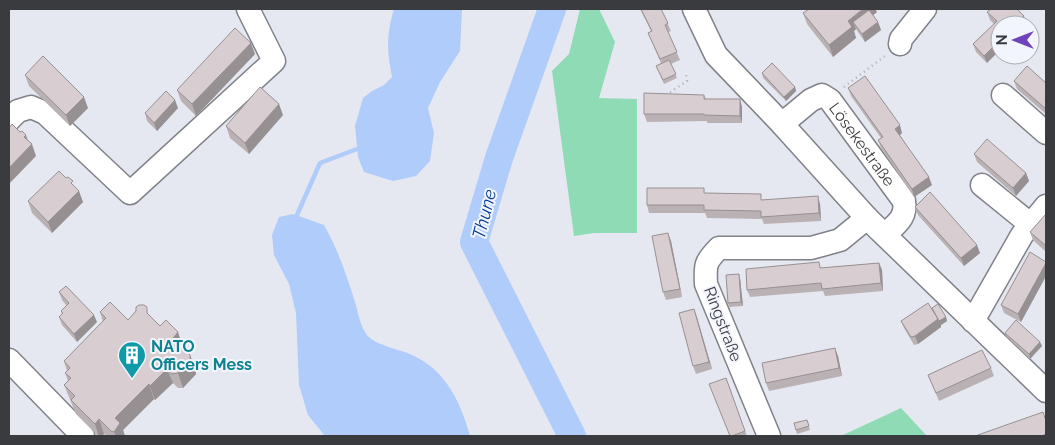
<svg xmlns="http://www.w3.org/2000/svg" width="1055" height="445" font-family="Raleway,sans-serif">
	<rect width="100%" height="100%" fill="#e6e8f1"/>
	<path fill="#8edbb5" d="M580,9h19l16,33 -16,56 38,1v134h-43l-20,3 -22,-165 17,-17z
		M901,408l26,28h-86z"/>
	<path fill="#b0ccfa" d="M394,9h68l-2,42 -20,31 -12,26 6,25 -4,28 -14,15 -23,5 -29,-9 -6,-15 -3,-31 8,-28 9,-7 12,-6 8,-8c-5,-27 -6,-41 2,-68z
		M293,214l31,11c13,23 22,48 30,74 4,11 5,24 11,33 6,13 35,17 47,23 34,15 49,48 58,81h-145l-17,-21 -9,-30 -3,-72 -7,-29 -15,-29 -2,-20 7,-18z"/>
	<g fill="none" stroke-linecap="round" stroke-linejoin="round">
		<path stroke="#b0ccfa" stroke-width="4.5" d="M297,215l23,-52 37,-14"/>
		<path stroke="#b0ccfa" stroke-width="28" d="M552,9l-53,149 -25,84 98,194"/>
		<g stroke="#80828a" stroke-width="25">
			<g id="minor">
				<path d="M694,9l22,46 66,69 85,94 179,173"/>
				<path d="M900,44l1,-5 24,-30"/>
				<path d="M1003,95l43,38"/>
				<path d="M9,120l9,-9 13,-4 14,6 85,80 144,-132 -26,-52"/>
				<path id="s1" d="M782,124l29,-24 11,-5 8,5 74,101c3,17 -8,23 -19,34"/>
				<path d="M982,185l48,39"/>
				<path d="M973,321l49,-86 24,-29"/>
				<path d="M9,360l74,76"/>
				<path d="M769,436l-63,-152c-1,-19 -1,-22 13,-36h92l29,-8 27,-22"/>
			</g>
		</g>
		<path stroke="#aeb0b7" stroke-width="2.5" stroke-dasharray="1 4" stroke-linecap="butt" d="M844,87l41,-31
			M666,95l21,-14 -1,-8"/>
		<use href="#minor" stroke="#fff" stroke-width="22"/>
	</g>
	<path fill="#bab1b4" d="M640,9h21l10,22 -3,1 12,28 -9,4 6,14 -13,6 -8,-18 5,-3 -13,-30 3,-2z
		M711,9h49v1h-48z
		M809,9h66l2,3 -4,3 5,7 3,8 -16,12 -9,-13 -2,2 2,7 -23,19 -26,-33 -4,-11z
		M987,12l40,12 -1,1h-26l-13,38 -11,-11 -3,-8 21,-20 -4,-4z
		M255,54l-59,62 -15,-15 -4,-11z
		M762,73l33,14 1,4 -10,10 -23,-23z
		M25,75l63,33 -18,18 -41,-40z
		M1014,81l32,2v31l-29,-25z
		M848,88l54,45 -2,2 32,50 -18,12 -33,-49 -3,-8 3,-2 -30,-42z
		M704,95l2,4 36,8v16h-35v-2l-60,1 -3,-8z
		M178,108l-21,23 -10,-10 -2,-8z
		M283,115l-34,39 -19,-16 -4,-12z
		M974,154l52,19 3,8 -13,15 -39,-34z
		M75,187l8,15 -31,31 -20,-20 -4,-12z
		M706,193l57,7 57,4 1,17 -57,3 -2,-5 -55,-1 -2,-5h-56l-2,-8z
		M915,207l65,46 -16,13 -46,-51z
		M1046,214v38l-13,-12 -3,-8z
		M671,241l11,56 -16,3 -3,-8z
		M1046,262v14l-25,46 -17,-9 -3,-8z
		M879,263l3,7 1,21 -58,5 -2,-5 -73,6 -3,-7 74,-22z
		M740,278l3,28 -14,1 -1,-4z
		M59,292l38,30 -20,20 -15,-17 -3,-8 3,-3 -1,-3 6,-5 -5,-6z
		M932,308l14,9 1,4 -6,4v2l-23,17 -4,1 -10,-17 -3,-7z
		M694,309l18,60 -16,5 -3,-8z
		M100,312l28,8 22,-4 33,31 -1,1 14,22v4l-13,14h-5l-5,-5 -18,17 -1,-1 -31,31 2,6h-18l-3,-2 -2,2h-4l-22,-22 -12,-29 4,-4 -3,-8 2,-2 -3,-10 39,-39z
		M1005,333l35,9 2,4 -12,13 -23,-22z
		M838,356l4,20 -73,15 -3,-8z
		M991,368l3,8 -55,25 -11,-26z
		M726,378l21,58h-17z
		M807,420l3,10 -13,4 -3,-11z"/>
	<path fill="#979092" d="M863,9h12l2,3 -19,16 -5,-6 3,7 -2,2 2,7 -23,19 -4,-12 19,-24z
		M1024,16l3,8 -1,1h-11z
		M878,22l3,8 -16,12 -3,-8z
		M1000,40v10l-13,13 -3,-7z
		M251,43l4,11 -59,62 -4,-12z
		M795,87l1,4 -10,10 -2,-4z
		M84,97l4,11 -18,18 -4,-11z
		M740,99l2,8v16l-2,-7z
		M175,100l3,8 -21,23 -3,-8z
		M279,104l4,11 -34,39 -4,-11z
		M900,125l2,8 -4,4 -3,-8z
		M26,135l4,11 2,-2 4,12 -27,28v-16z
		M1026,173l3,8 -13,15 -3,-8z
		M929,177l3,8 -18,12 -2,-8z
		M79,191l4,11 -31,31 -4,-11z
		M818,196l2,8 1,17 -2,-8z
		M668,233l3,8 11,56 -2,-8z
		M977,245l3,8 -16,13 -3,-8z
		M879,263l3,7 1,21 -2,-8z
		M1046,263v13l-25,46 -3,-8z
		M739,274l1,4 3,28 -2,-4z
		M694,309l3,8 15,52 -3,-7z
		M94,315l3,7 -20,20 -3,-8z
		M946,317l1,4 -6,4v2l-23,17 -3,-8 23,-17z
		M178,332l5,15 -5,5 -5,-14z
		M1040,342l2,4 -12,13 -1,-5z
		M835,348l3,8 4,20 -3,-8z
		M190,355l6,15v4l-13,14 -5,-15z
		M167,369l6,14 -18,17 -5,-14z
		M149,384l5,15 -31,31 2,6h-9l-2,-4 1,-14z
		M99,419l5,15 -2,2h-3l-4,-12z"/>
	<path fill="#d8ced1" stroke="#979092" d="M641,9h20l7,14 -3,2 12,27 -17,7 -12,-26 4,-2z
		M809,9h54l-15,12 4,6 -23,18 -26,-32z
		M991,9h26l7,7 -9,9h-15v15l-16,16 -11,-12 24,-23 -10,-9z
		M869,10l9,12 -16,12 -9,-12z
		M235,28l16,15 -59,61 -15,-14z
		M43,56l41,41 -18,18 -41,-40z
		M669,60l7,14 -13,6 -7,-14z
		M772,63l23,24 -11,10 -22,-24z
		M1027,66l19,17v26l-32,-28z
		M865,76l35,49 -5,4 34,48 -17,12 -34,-49 5,-3 -35,-49z
		M260,87l19,17 -34,39 -19,-17z
		M166,91l9,9 -21,23 -9,-10z
		M644,93l60,2v4h36v17l-36,-1v-1h-60z
		M12,124l8,8 2,-1 4,4 -2,2 8,7 -23,24v-40z
		M987,139l39,34 -13,15 -39,-34z
		M59,171l7,7 2,-1 5,4 -2,2 8,8 -31,31 -20,-21z
		M647,188h57v5l57,1v6l57,-4 1,17 -58,4v-6l-57,-1v-5h-57z
		M930,192l47,53 -16,13 -46,-51z
		M1046,214v30l-1,1 -15,-13z
		M668,233l12,56 -17,3 -11,-56z
		M1030,252l16,10v1l-28,51 -17,-9z
		M819,262l1,6 59,-5 2,20 -59,6 -1,-6 -74,7 -1,-21z
		M739,274l2,28 -13,1 -2,-28z
		M66,286l28,29 -20,19 -15,-17 4,-4 -2,-2 8,-8 -10,-11z
		M110,302l18,18 8,-9v-4l3,-2h5l3,2v6l13,13 6,-6 12,12 -5,6 17,17v5l-12,13 -6,1 -5,-5 -17,17 -1,-2 -34,34 5,5 -6,9 -3,-1 -12,-12 -4,5 -24,-24 4,-4 -11,-11 7,-7 -6,-5 5,-5 -6,-7 42,-43 -6,-6z
		M928,303l10,16 -23,17 -4,1 -10,-16z
		M938,304l8,13 -7,4 -7,-13z
		M694,309l15,53 -16,4 -14,-53z
		M1016,320l24,22 -11,12 -24,-21z
		M835,348l4,20 -73,15 -4,-20z
		M982,350l9,18 -55,25 -8,-18z
		M726,378l19,53 -13,5h-2l-21,-52z
		M1043,412l3,9v13l-5,2h-66z
		M807,420l2,6 -13,4 -2,-7z"/>
	<defs>
		<g id="building-pin" transform="scale(1.4375)"><path d="M0 17L-7.5 6A9.5 9.5 0 1 1 7.5 6Z" fill="#0f9aa8" stroke="#f3f5fe"/><path d="M-4-6H4V6H1V3H-1V6H-4ZM-2.5-4.3h1.7v1.8h-1.7ZM.8-4.3h1.7v1.8H.8ZM-2.5-1h1.7V.8h-1.7ZM.8-1h1.7V.8H.8Z" fill="#fff"/></g>
	</defs>
	<g fill-rule="evenodd">
		<use href="#building-pin" x="132" y="355"/>
	</g>
	<g text-anchor="middle" dominant-baseline="central" stroke-width="4" stroke-linejoin="round" paint-order="stroke">
		<g font-size="16" fill="#3a3b3e" stroke="#f3f5fe">
			<text stroke="none"><textPath href="#s1" startOffset="114">Lösekestraße</textPath></text>
			<text transform="translate(723 324) rotate(69)">Ringstraße</text>
		</g>
		<g font-size="16" font-weight="bold" fill="#0d838f" stroke="#f3f5fe" text-anchor="start">
			<text x="151" y="346">NATO<tspan x="151" dy="18">Officers Mess</tspan></text>
		</g>
		<g font-size="18" font-style="italic" fill="#043b8f" stroke="#f3f5fe">
			<text transform="translate(484 214) rotate(-76)">Thune</text>
		</g>
	</g>
	<rect width="1055" height="445" fill="none" stroke="#3a3b3e" stroke-width="20"/>
	<g transform="translate(1015 40) rotate(270)"><circle r="24" fill="#f3f5fe" stroke="#a9abb1"/>
	<path d="M0-4L9 19L0 12L-9 19Z" fill="#6e42ba"/>
	<text y="-8" font-size="14" font-weight="bold" text-anchor="middle" fill="#3a3b3e">N</text>
	</g>
</svg>
